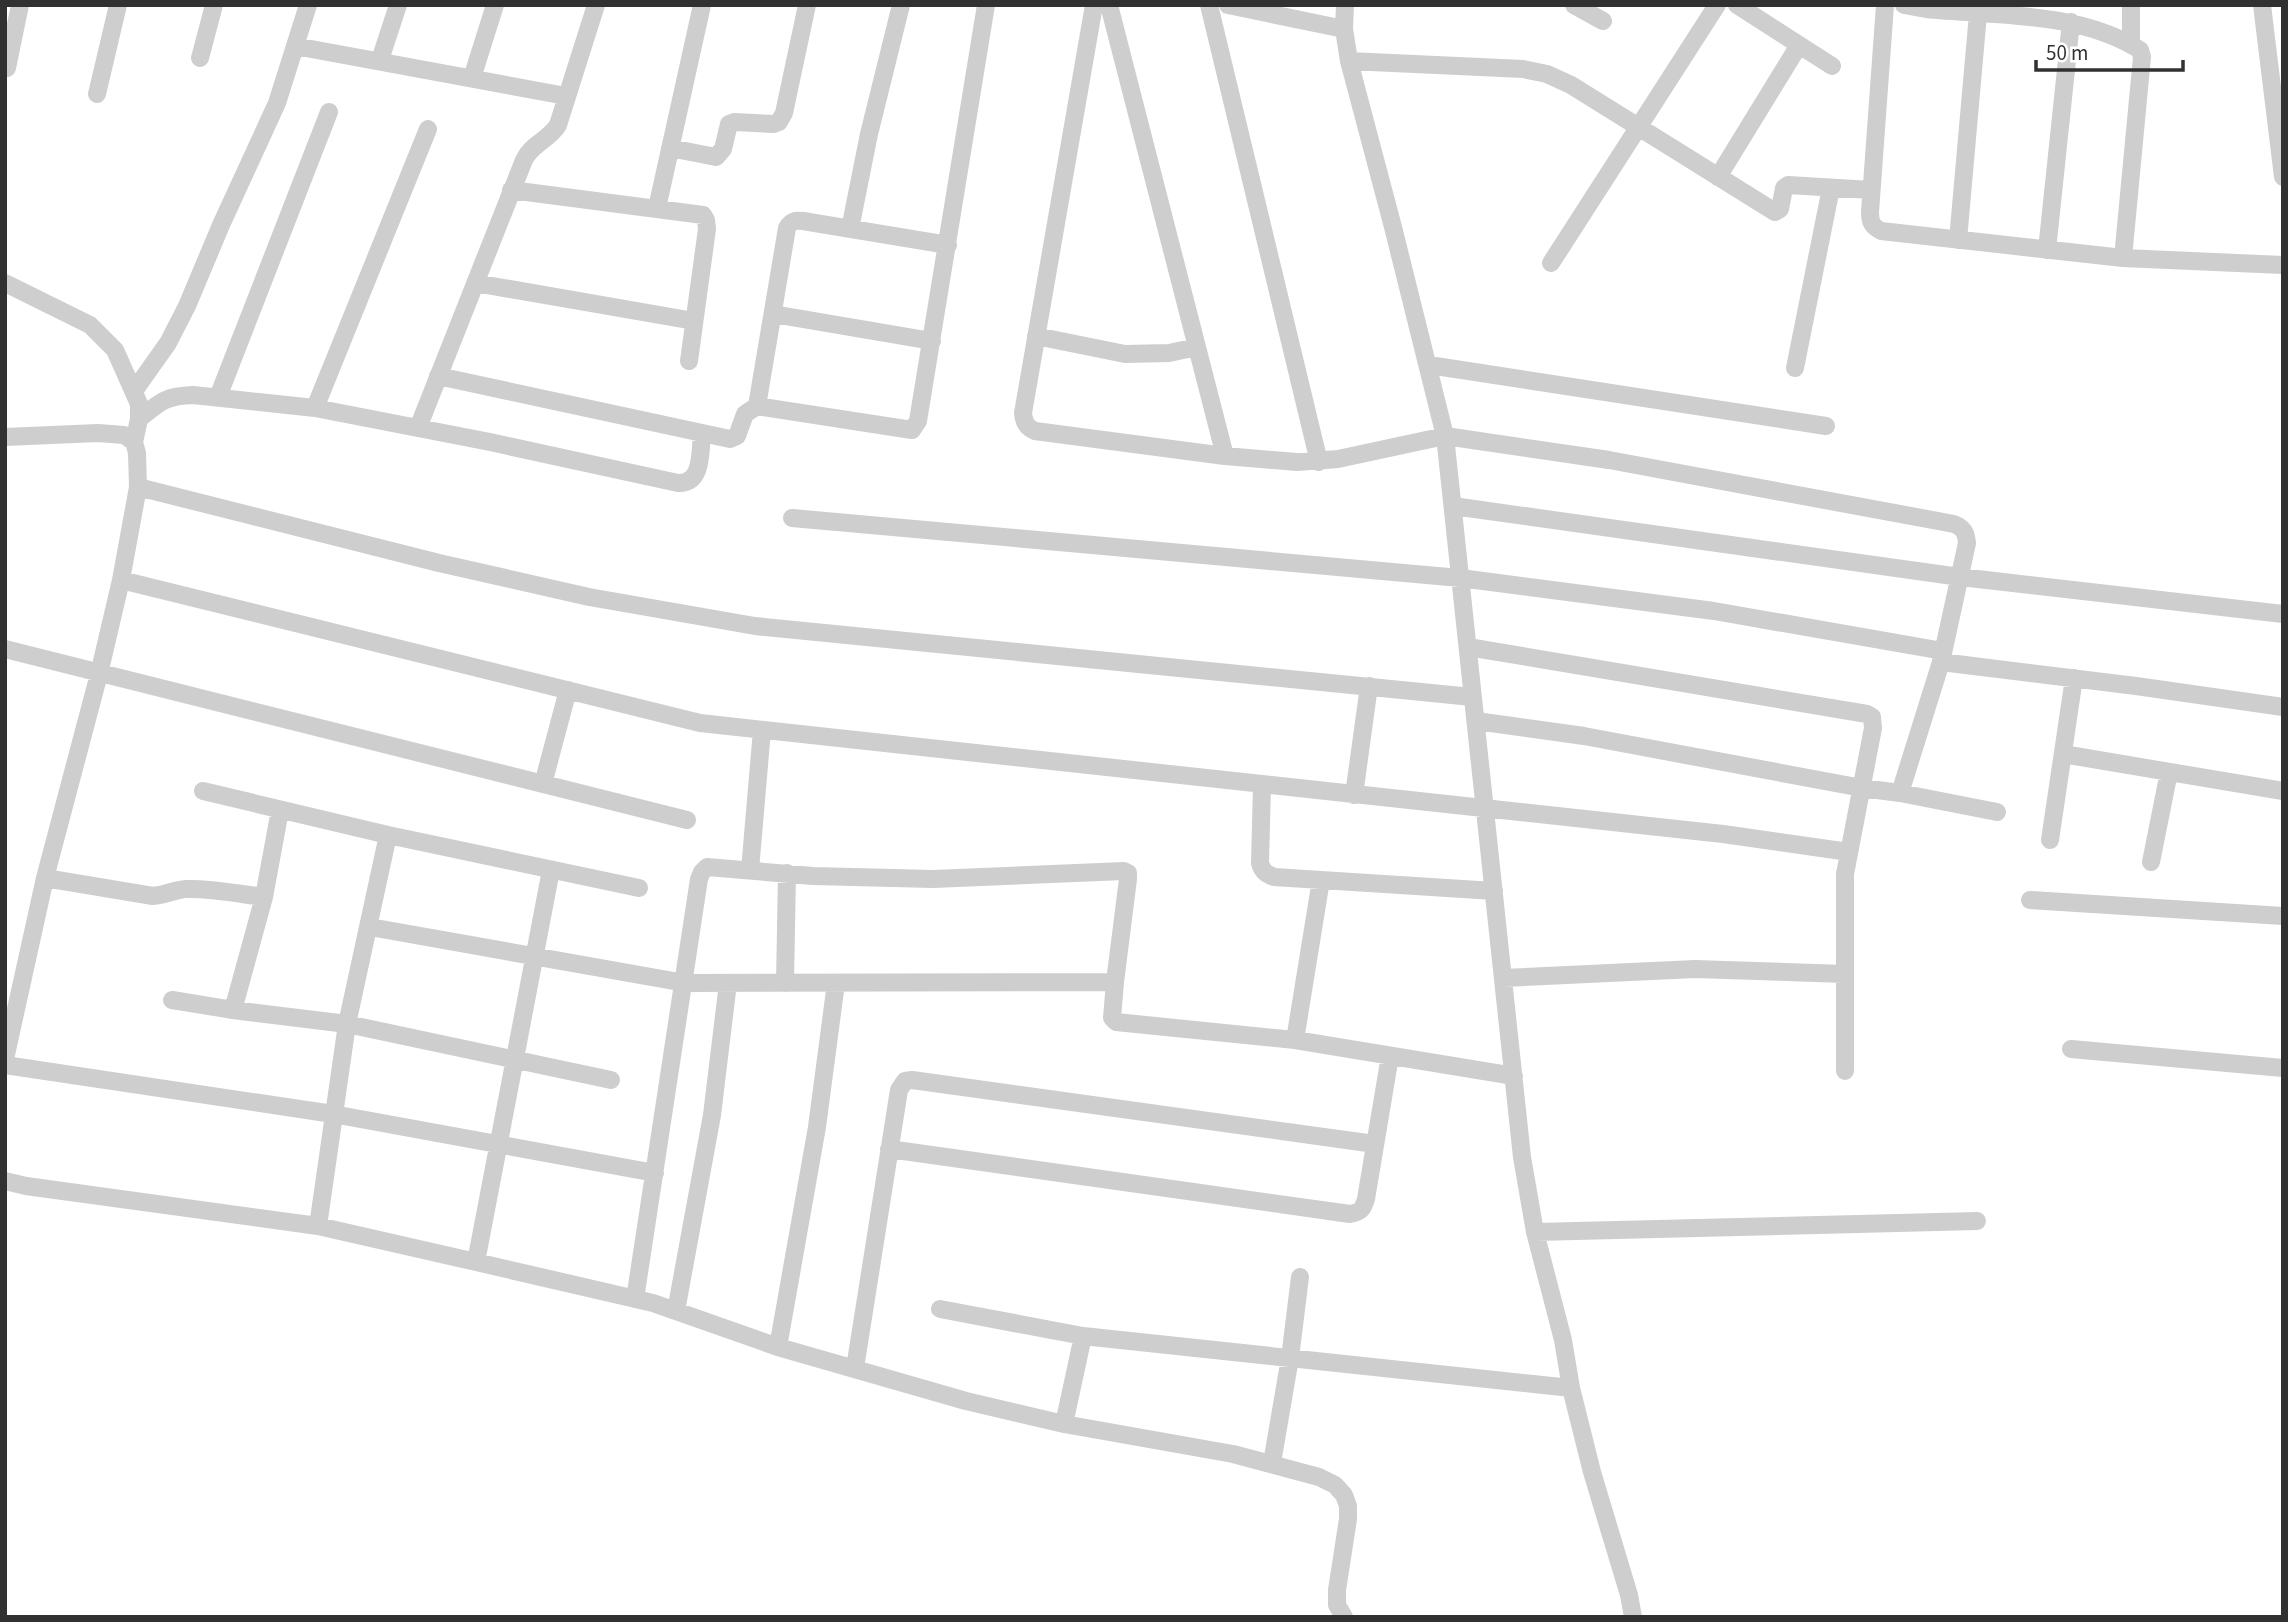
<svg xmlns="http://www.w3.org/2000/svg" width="2288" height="1622" font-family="'Source Sans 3',sans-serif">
	<rect width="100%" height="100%" fill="#fff"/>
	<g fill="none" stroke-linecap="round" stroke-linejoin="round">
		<path stroke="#cecece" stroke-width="18" d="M1094,5l-71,408c1,9 3,14 12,18l190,25 72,6 41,-3 107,-23 164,24 345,64c10,4 12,9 13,19l-26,119 -41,131 -38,-5 -278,-52 -108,-15
			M1109,5l116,451
			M1209,5l110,457
			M1228,5l116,24
			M1345,5l-1,24 5,32 44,166 52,209 77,721 13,75 28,108 8,48 21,84 37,123 4,22
			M1574,5l29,16
			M1737,5l95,61
			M1885,5l-15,207c0,10 2,14 11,19l242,27 160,7
			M1904,5l22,4c70,7 152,2 214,41l2,7 -19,201
			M2131,5v40
			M2262,5l21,172
			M295,46l271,50
			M200,58l14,-53
			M380,60l18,-55
			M1349,61l174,8 24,5 24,11 204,127 5,-3 4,-21 4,-3 83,5
			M7,68l13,-63
			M472,78l23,-73
			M97,94l21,-89
			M670,148l46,9 7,-8 6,-25 5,-2 40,2 5,-2 5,-9 23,-108
			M1718,177l81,-132
			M511,190l192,25 3,5 1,9 -18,132
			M657,208l45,-203
			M850,229l19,-95 32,-129
			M1958,240l20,-226
			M2047,250l24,-228
			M1551,263l166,-258
			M5,283l85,42 25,25 24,54v15l-5,23
			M475,283l219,38
			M773,314l159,27
			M1036,336l89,18 44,-1 28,-6
			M1429,365l397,61
			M1795,368l36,-180
			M438,376l292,63 7,-3 8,-22 12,-8 155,24 6,-9 68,-416
			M134,391l34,-48 19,-37 34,-81 56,-122 31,-98
			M218,397l111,-285
			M757,406l30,-178c4,-7 8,-8 16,-7l145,24
			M315,408l113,-279
			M139,419c21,-17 26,-23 54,-24l122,13 175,34 188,41c25,1 22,-31 24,-50
			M418,428l106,-268c7,-16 25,-20 34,-35l38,-120
			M5,437l93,-4 26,2 10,7 3,11 1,34
			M1453,506l507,71 323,37
			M792,518l668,60 254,33 229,40
			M121,580l579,143 1023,111 126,18
			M1468,647l399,67 5,3 1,11 -28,146v197
			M5,649l682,171
			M1941,662l195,24 147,21
			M2063,754l220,37
			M543,784l25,-94
			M1262,785l-2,78c2,8 6,11 14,14l220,14
			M203,791l185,44 251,53
			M1900,793l97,19
			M1354,795l15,-109
			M2050,840l24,-162
			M2151,862l18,-90
			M750,870l12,-140
			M45,878l108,18c12,-1 21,-6 33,-7 25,-1 53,5 78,8
			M2030,900l253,16
			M370,927l315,56 430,-1 -3,36 4,4 179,18 219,36
			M1504,978l191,-9 150,5
			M785,983l2,-110
			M172,1000l61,10 114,14 264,56
			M233,1010l31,-113 16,-87
			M1295,1040l26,-160
			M2071,1049l212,19
			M5,1059l40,-181 54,-204 22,-94 17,-93 301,76 150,34 166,29 717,71
			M5,1065l328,49 322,59
			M889,1149l461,65c11,-2 13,-5 16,-15l24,-143
			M5,1181l21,5 292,40 158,36 177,41 125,44 188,54 98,23 169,30 86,23 16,8 9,10 4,11v13l-11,71v15l7,12
			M318,1226l29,-202 41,-189
			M1535,1232l442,-11
			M476,1262l75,-392
			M635,1299l64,-420 3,-7 5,-5 106,9 120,3 191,-8 4,2v6l-13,103
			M940,1309l143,27
			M676,1311l36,-196 16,-132
			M778,1347l39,-220 19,-144
			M855,1368l44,-278 6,-9 7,-1 463,64
			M1064,1424l19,-88 488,52
			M1272,1463l18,-105 10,-81"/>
	</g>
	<rect width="2288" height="1622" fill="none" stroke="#313131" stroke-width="14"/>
	<path d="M2036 60v10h147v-10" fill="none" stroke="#313131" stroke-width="3.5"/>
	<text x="2046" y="60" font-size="21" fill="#313131" stroke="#ffffff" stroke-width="5" paint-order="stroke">50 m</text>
</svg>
